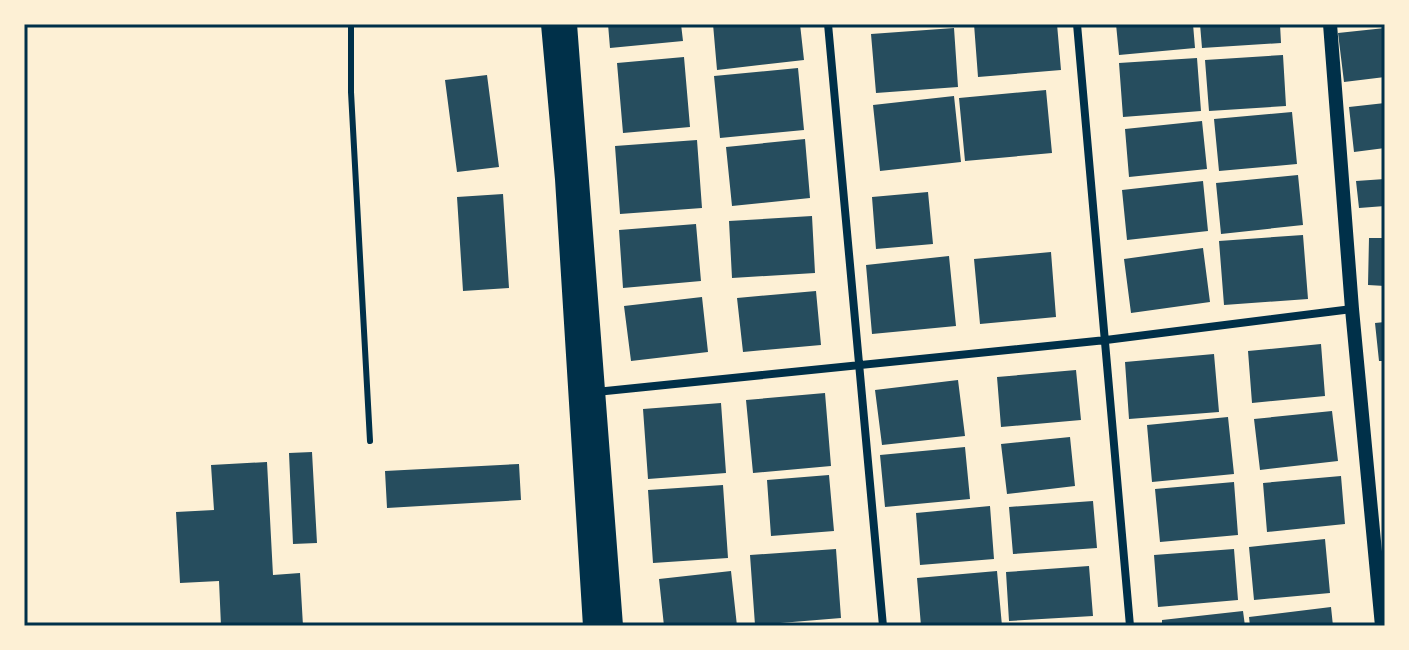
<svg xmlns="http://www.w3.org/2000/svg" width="1409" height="650" font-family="'Alegreya Sans',sans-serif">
	<rect width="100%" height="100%" fill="#fdf0d5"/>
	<path fill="#264d5e" d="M608,24h73l2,17 -73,7z
		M713,24h87l4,36 -87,10z
		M974,24h83l4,46 -83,7z
		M1116,24h77l2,24 -76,7z
		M1200,24h80l1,19 -79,5z
		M954,28l4,59 -82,6 -5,-59z
		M1385,28v49l-41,5 -6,-49z
		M1283,55l3,51 -77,5 -4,-51z
		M684,57l6,70 -67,6 -6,-70z
		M1197,58l4,53 -78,6 -4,-54z
		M798,68l6,62 -84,8 -6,-62z
		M487,75l12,92 -42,5 -12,-92z
		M1046,90l6,63 -87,8 -6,-63z
		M954,96l7,66 -81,9 -7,-66z
		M1385,103v45l-31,4 -5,-45z
		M1292,112l5,52 -78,7 -5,-52z
		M1202,121l5,48 -78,8 -4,-48z
		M805,139l5,59 -78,8 -6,-59z
		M697,140l5,68 -82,6 -5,-68z
		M1298,175l5,50 -82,9 -5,-51z
		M1385,179v27l-26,2 -3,-27z
		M1203,181l5,50 -81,9 -5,-50z
		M928,192l5,52 -57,5 -4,-52z
		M503,194l6,94 -46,3 -6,-94z
		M812,216l3,57 -83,5 -3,-57z
		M696,224l5,57 -78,7 -4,-58z
		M1303,235l5,64 -84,6 -5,-64z
		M1369,238h16v48l-17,-1z
		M1203,248l7,54 -79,11 -7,-54z
		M1051,252l5,65 -76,7 -6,-65z
		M949,256l7,70 -84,8 -6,-69z
		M816,291l5,54 -78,7 -6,-54z
		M702,297l6,55 -77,9 -7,-55z
		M1385,322v39h-6l-4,-38z
		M1321,344l4,52 -73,7 -4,-52z
		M1214,354l5,58 -90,7 -4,-57z
		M1076,370l5,50 -80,7 -4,-50z
		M958,380l7,56 -83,9 -7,-55z
		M825,393l6,73 -78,7 -7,-73z
		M721,403l5,70 -78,6 -5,-70z
		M1332,411l6,50 -78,9 -6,-51z
		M1228,417l6,57 -82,8 -5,-57z
		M1070,437l5,49 -68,8 -6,-50z
		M965,447l5,52 -85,8 -5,-52z
		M312,452l5,91 -24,1 -4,-91z
		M267,462l6,113 27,-2 3,53h-82l-2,-45 -39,2 -4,-71 38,-2 -3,-45z
		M519,464l2,36 -134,8 -2,-37z
		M829,475l5,56 -63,5 -4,-56z
		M1341,476l4,48 -78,8 -4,-49z
		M1234,482l4,53 -78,7 -5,-53z
		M723,485l5,73 -75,5 -5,-73z
		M1093,501l4,47 -84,6 -4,-47z
		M990,506l4,53 -74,6 -4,-52z
		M1325,539l5,54 -76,7 -5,-53z
		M836,549l5,69 -86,7 -5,-70z
		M1234,549l4,51 -80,7 -4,-52z
		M1089,566l4,50 -84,5 -3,-49z
		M731,571l6,55h-73l-5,-47z
		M997,571l5,55h-81l-4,-48z
		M1331,607l2,19h-83l-1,-9z
		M1243,611l2,15h-83v-6z"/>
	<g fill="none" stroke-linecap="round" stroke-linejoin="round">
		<path stroke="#003049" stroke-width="6" d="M351,24v68l19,349"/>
		<path stroke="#003049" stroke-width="8" d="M828,24l55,602
			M1077,24l53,602
			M596,392l510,-52 246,-31"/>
		<path stroke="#003049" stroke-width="14" d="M1330,24l22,285 30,317"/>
		<path stroke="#003049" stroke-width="20" d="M551,24l14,155 28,447
			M567,24l46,602"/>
	</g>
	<rect width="1409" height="650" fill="none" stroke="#fdf0d5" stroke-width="52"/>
	<rect x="26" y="26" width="1357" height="598" fill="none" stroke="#003049" stroke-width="3"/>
</svg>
